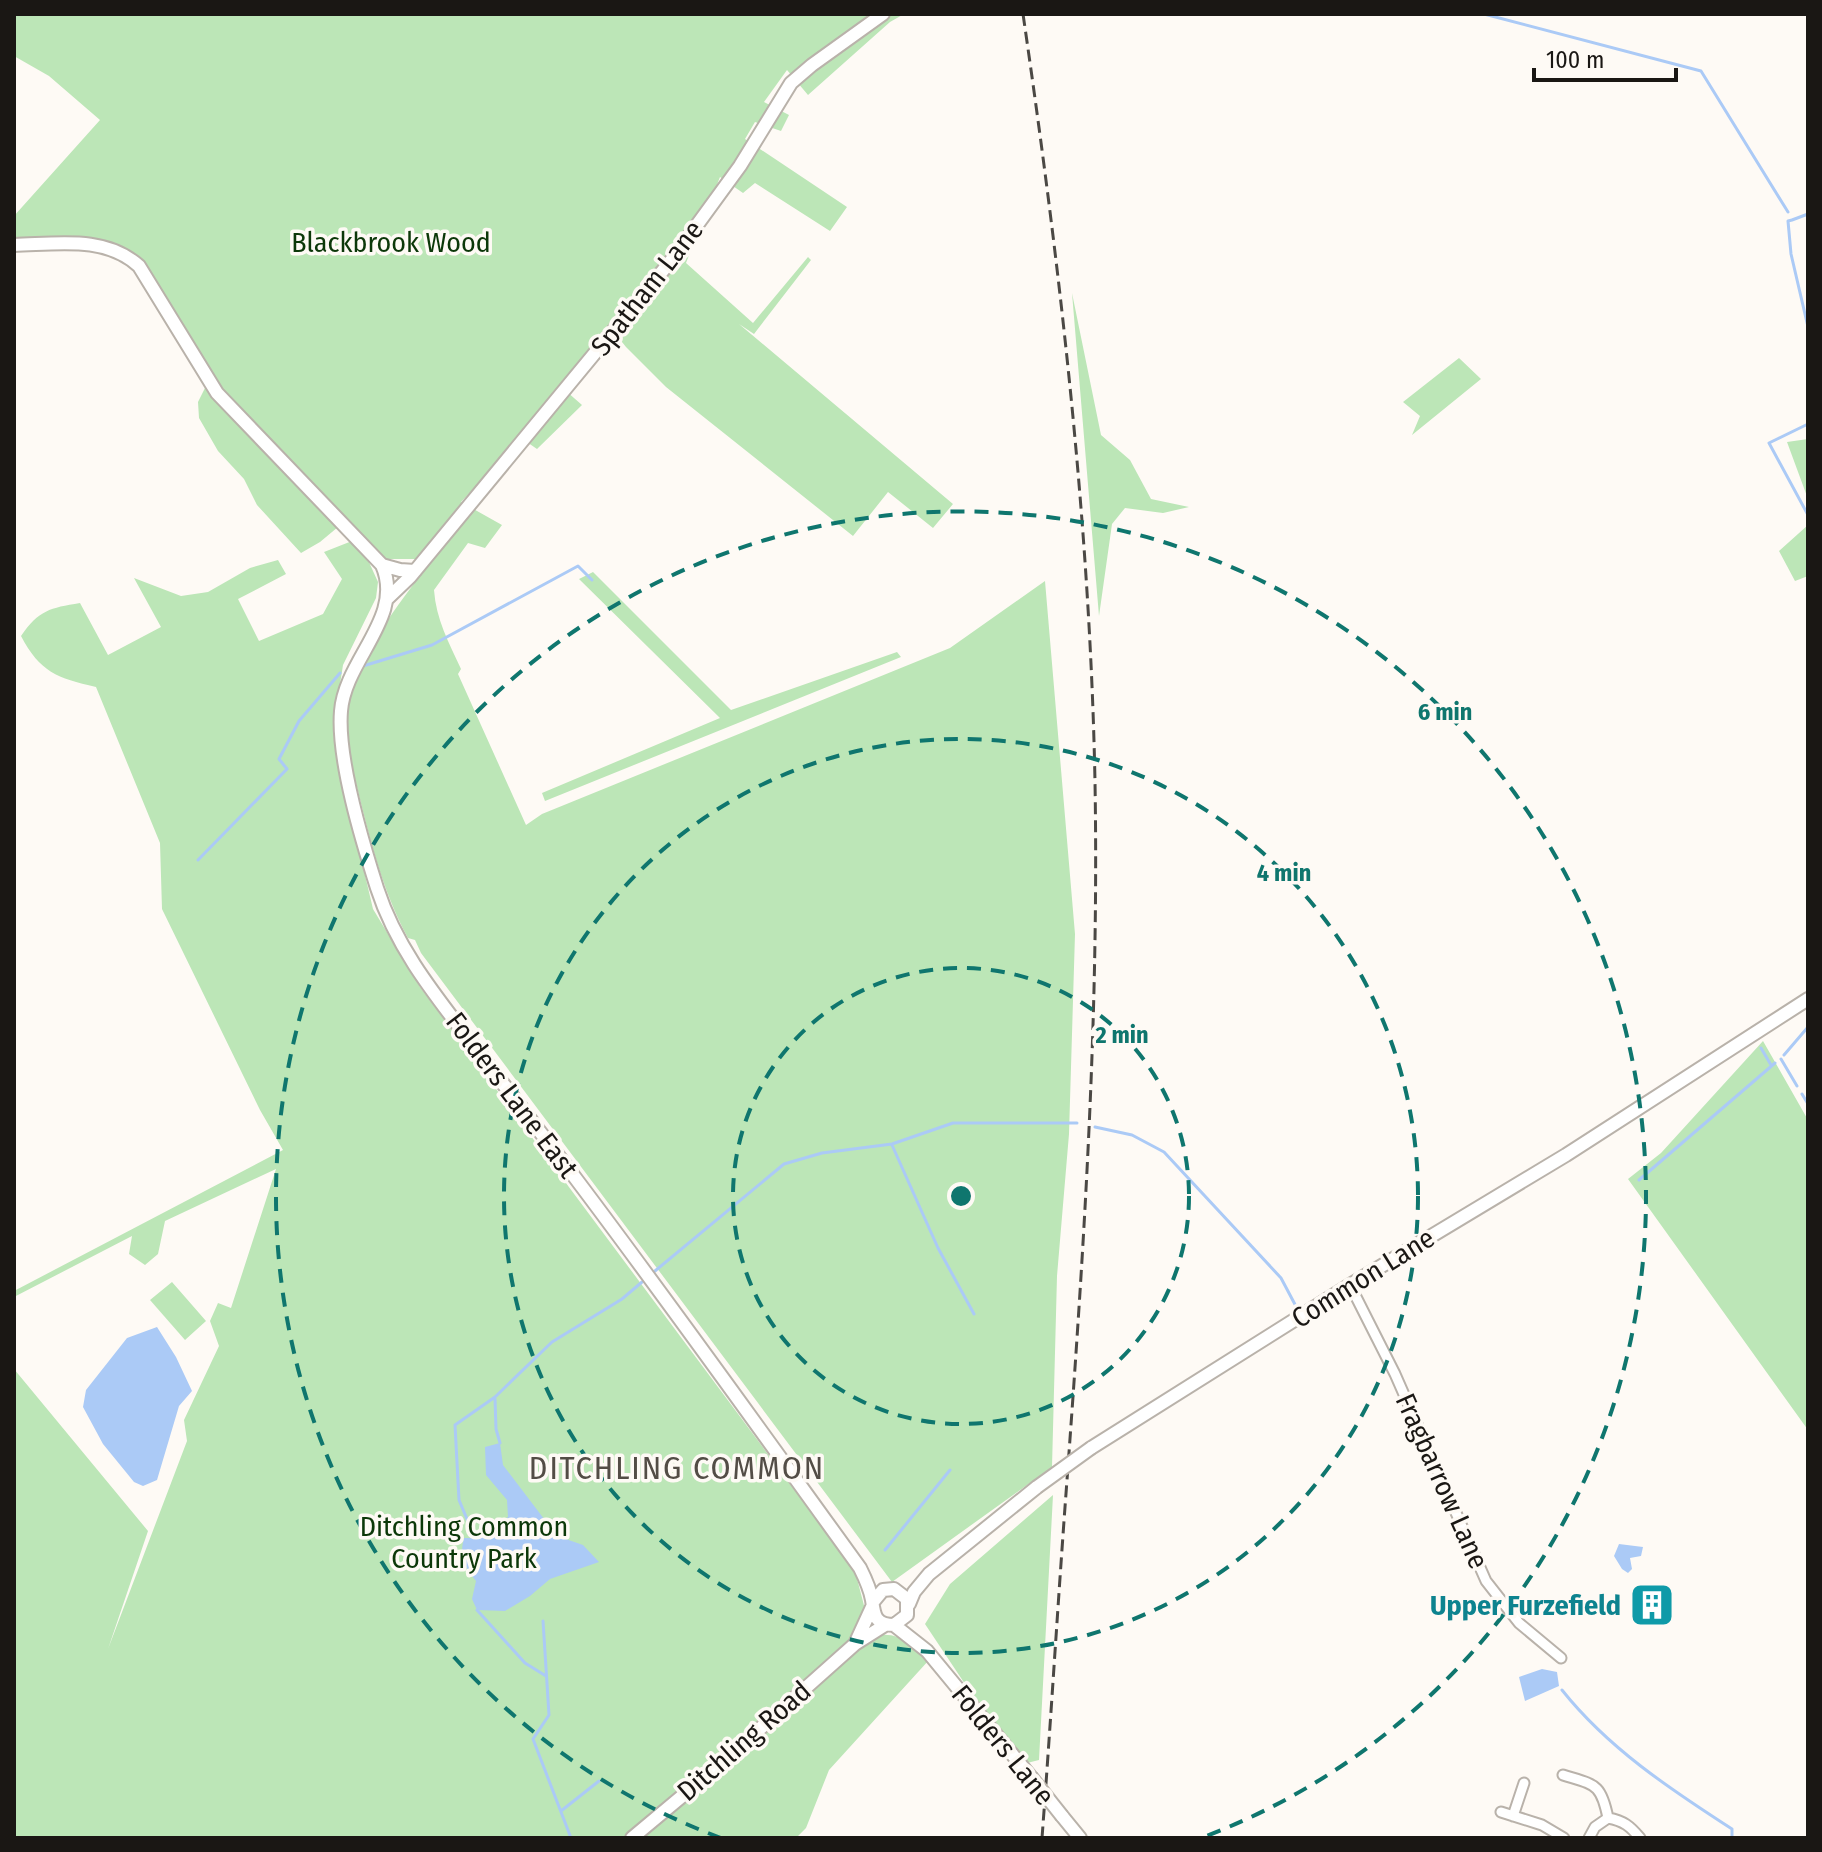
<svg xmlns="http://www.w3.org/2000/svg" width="1822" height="1852" font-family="'Fira Sans Condensed',sans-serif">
	<rect width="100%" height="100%" fill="#fefaf5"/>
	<path fill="#bce6b7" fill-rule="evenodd" d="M14,14h890l-14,8 -82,73 -21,-25 -23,32 25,13 -8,16 -26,-9 -10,17 102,68 -17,24 -75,-48 -12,10 -23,-16 -34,86 67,60 55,-66 3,3 -57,74 -15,-10 214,180 -20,24 -45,-36 -35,44 -187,-149 -40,-40 -16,-20 -44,64 16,14 -45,44 -16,-11 -60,64 41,23 -17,23 -17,-5 -34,47c2,29 15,53 27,79l-3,5 68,151 16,-11 408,-166 95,-67 30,353 -6,200 -12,142 -5,191 -160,115 -471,-629 -6,-13 -7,-2c-26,-48 -39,-102 -52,-155 -4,-19 -12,-41 -11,-60 0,-9 3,-21 5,-30 12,-42 56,-100 83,-134h-51l-38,-37 -24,20 -19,11 -44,-48 -13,-26 -26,-28 -19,-33 -1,-16 11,-22 -73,-113 -42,-25 -80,8v-34l86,-96 -51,-44 -35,-20zM655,269l11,7 -20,32 -14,-13z
		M1072,293l29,142 29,25 21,39 38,8 -26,6 -38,-5 -13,16 -13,92z
		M1459,358l22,21 -69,56 8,-19 -17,-14z
		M1808,439v60l-21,-57z
		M1808,525v51l-13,5 -16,-30z
		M352,541l16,19 10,22 -2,16 -33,67 -7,45 8,76 29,123 47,78 435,584 12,46 14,18c20,-2 33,13 48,25l-100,110 -23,58 -10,10h-782v-469l134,162 -40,118 79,-208 -3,-21 35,-74 -9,-25 8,-18 13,5 45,-139 -111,52 -7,33 -13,11 -16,-11 3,-18 -118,61v-6l269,-141 -23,-40 -98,-201 -2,-66 -64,-156c-39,-9 -56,-15 -75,-51 18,-26 29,-28 59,-33l28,52 53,-28 -27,-49 47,18 27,-4 42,-24 28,-8 8,14 -48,25 21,42 64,-27 19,-35 -18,-27z
		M593,572l138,138 166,-58 4,5 -356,144 -3,-8 178,-75 -141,-139z
		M1763,1041l45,79v310l-180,-251 33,-26z
		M172,1282l34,39 -21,19 -35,-40z
		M1053,1495l-14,265 -12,3 -48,-58 -54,-81 25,-40z"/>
	<path fill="#abcaf6" d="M157,1327l19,30 16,34 -13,15 -22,74 -14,6 -9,-4 -31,-38 -20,-37 3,-17 41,-52z
		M500,1443l3,22 54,71 26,9 16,17 -49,17 -20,17 -25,15 -28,-1 -5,-11 4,-18c-12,-15 -17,-24 -12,-43h11l33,-21 -1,-17 -21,-25 -1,-28z
		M1619,1544l24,3 -2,9 -11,2 2,11 -4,4 -6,-4 -8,-13z
		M1542,1669l15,3 2,14 -34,15 -6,-24z"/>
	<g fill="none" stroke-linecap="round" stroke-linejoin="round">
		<path stroke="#abcaf6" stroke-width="3" d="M1484,14l217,57 87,141
			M1792,220l-4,1 3,33 17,73
			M1792,220l16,-6
			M1808,424l-39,19 39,72
			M363,666l69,-21 146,-79 14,14
			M198,860l89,-91 -8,-10 20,-38 41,-48
			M1761,1048l10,17
			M1784,1055l24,-28
			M1781,1059l16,27
			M1802,1094l6,10
			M1095,1127l37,8 32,17 117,126 18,34
			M892,1145l46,103 36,66
			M1639,1180l136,-117
			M655,1271l129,-107 38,-11 70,-9 61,-21h124
			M495,1399l1,30 4,14
			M475,1538l-16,-38 -4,-75 40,-28 57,-55 70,-43 20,-17
			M885,1550l65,-80
			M477,1610l48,53 21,13
			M543,1621l6,94 -16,24 38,99
			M1562,1690c46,58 108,99 170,139v9
			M561,1811l38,-30"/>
		<g stroke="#b9b2aa" stroke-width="13">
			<path id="street" d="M1350,1285l45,89 91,207 33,42 42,35
				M1563,1775c32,10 38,8 45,43
				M1501,1812l41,13 22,13
				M1513,1816l11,-33
				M1589,1838l6,-11 13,-9c16,3 22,8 32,20"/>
		</g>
		<g stroke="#b9b2aa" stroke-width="16">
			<path id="secondary" d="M14,245c43,-1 91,-10 125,21l78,127 165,172c23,52 -37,94 -41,146 -4,48 21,130 36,177 19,59 57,106 94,154 32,42 64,83 96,125 100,132 196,267 293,401 5,10 10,20 12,32 2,15 3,25 22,25l13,-10v-16l-13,-10 -11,1 -10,12
				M382,565l18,5 15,1
				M388,598l22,-21 260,-315 70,-96 51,-83 21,-18 71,-51
				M1091,1448l259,-163 216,-130 242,-156
				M909,1604l5,-12 15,-18 108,-87
				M894,1625l33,26 104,126
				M855,1644l17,-37
				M1062,1816l18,22
				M632,1838l85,-71 138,-123 30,-19"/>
		</g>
		<use href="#street" stroke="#fff" stroke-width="9"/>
		<use href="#secondary" stroke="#fff" stroke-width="12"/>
		<path stroke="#4b4844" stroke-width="3" stroke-dasharray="12 6" stroke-linecap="butt" d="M1023,14c37,254 67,511 72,768 4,234 -11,466 -28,698 -9,120 -16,239 -25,358"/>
		<g stroke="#b9b2aa" stroke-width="16" stroke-linecap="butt">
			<path id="secondary-bridge" d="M1037,1487l54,-39
				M1031,1777l31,39"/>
		</g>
		<use href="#secondary-bridge" stroke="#fff" stroke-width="12"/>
	</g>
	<g fill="none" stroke="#0f766e" stroke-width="4" stroke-dasharray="14 10">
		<circle cx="961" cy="1196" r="228"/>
		<circle cx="961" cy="1196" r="457"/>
		<path d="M721 1838A685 685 0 1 1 1201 1838"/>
	</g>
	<defs>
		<g id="building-square" transform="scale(2.3)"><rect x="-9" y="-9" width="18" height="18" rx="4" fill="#0f9aa8" stroke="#fefaf5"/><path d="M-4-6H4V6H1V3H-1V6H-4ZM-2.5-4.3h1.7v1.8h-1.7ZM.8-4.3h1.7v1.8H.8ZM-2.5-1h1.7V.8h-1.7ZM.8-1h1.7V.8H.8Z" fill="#fff"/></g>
	</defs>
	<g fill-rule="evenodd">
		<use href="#building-square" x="1652" y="1605"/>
	</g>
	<g text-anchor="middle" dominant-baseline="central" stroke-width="7" stroke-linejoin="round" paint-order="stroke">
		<g font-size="28" fill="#0c3809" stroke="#fefaf5">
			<text x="391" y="242">Blackbrook Wood</text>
			<text x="464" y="1526">Ditchling Common<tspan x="464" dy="32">Country Park</tspan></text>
		</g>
		<g font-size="28" fill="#1a1714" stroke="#fefaf5">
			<text transform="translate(647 288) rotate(-52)">Spatham Lane</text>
			<text transform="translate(512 1095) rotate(53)">Folders Lane East</text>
			<text transform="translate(1363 1278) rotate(-32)">Common Lane</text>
			<text transform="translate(1442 1481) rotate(66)">Fragbarrow Lane</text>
			<text transform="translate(744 1741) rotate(-41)">Ditchling Road</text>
			<text transform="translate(1003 1745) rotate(51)">Folders Lane</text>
		</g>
		<g font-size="28" font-weight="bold" fill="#0d838f" stroke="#fefaf5" text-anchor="end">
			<text x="1621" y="1605">Upper Furzefield</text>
		</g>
		<g font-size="32" letter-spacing="2" fill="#534d46" stroke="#fefaf5">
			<text x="677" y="1468">DITCHLING COMMON</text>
		</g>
	</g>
	<circle cx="961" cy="1196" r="12" fill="#0f766e" stroke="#fefaf5" stroke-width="4"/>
	<g font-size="24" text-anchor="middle" font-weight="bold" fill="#0f766e" stroke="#fefaf5" stroke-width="7" stroke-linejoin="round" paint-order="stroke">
		<text x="1445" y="720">6 min</text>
		<text x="1284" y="881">4 min</text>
		<text x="1122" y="1043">2 min</text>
	</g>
	<rect width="1822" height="1852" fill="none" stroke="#1a1714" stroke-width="32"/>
	<path d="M1534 68v12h142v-12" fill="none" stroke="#1a1714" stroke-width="4"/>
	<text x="1546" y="68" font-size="24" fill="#1a1714" stroke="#fefaf5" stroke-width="6" paint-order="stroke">100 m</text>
</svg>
